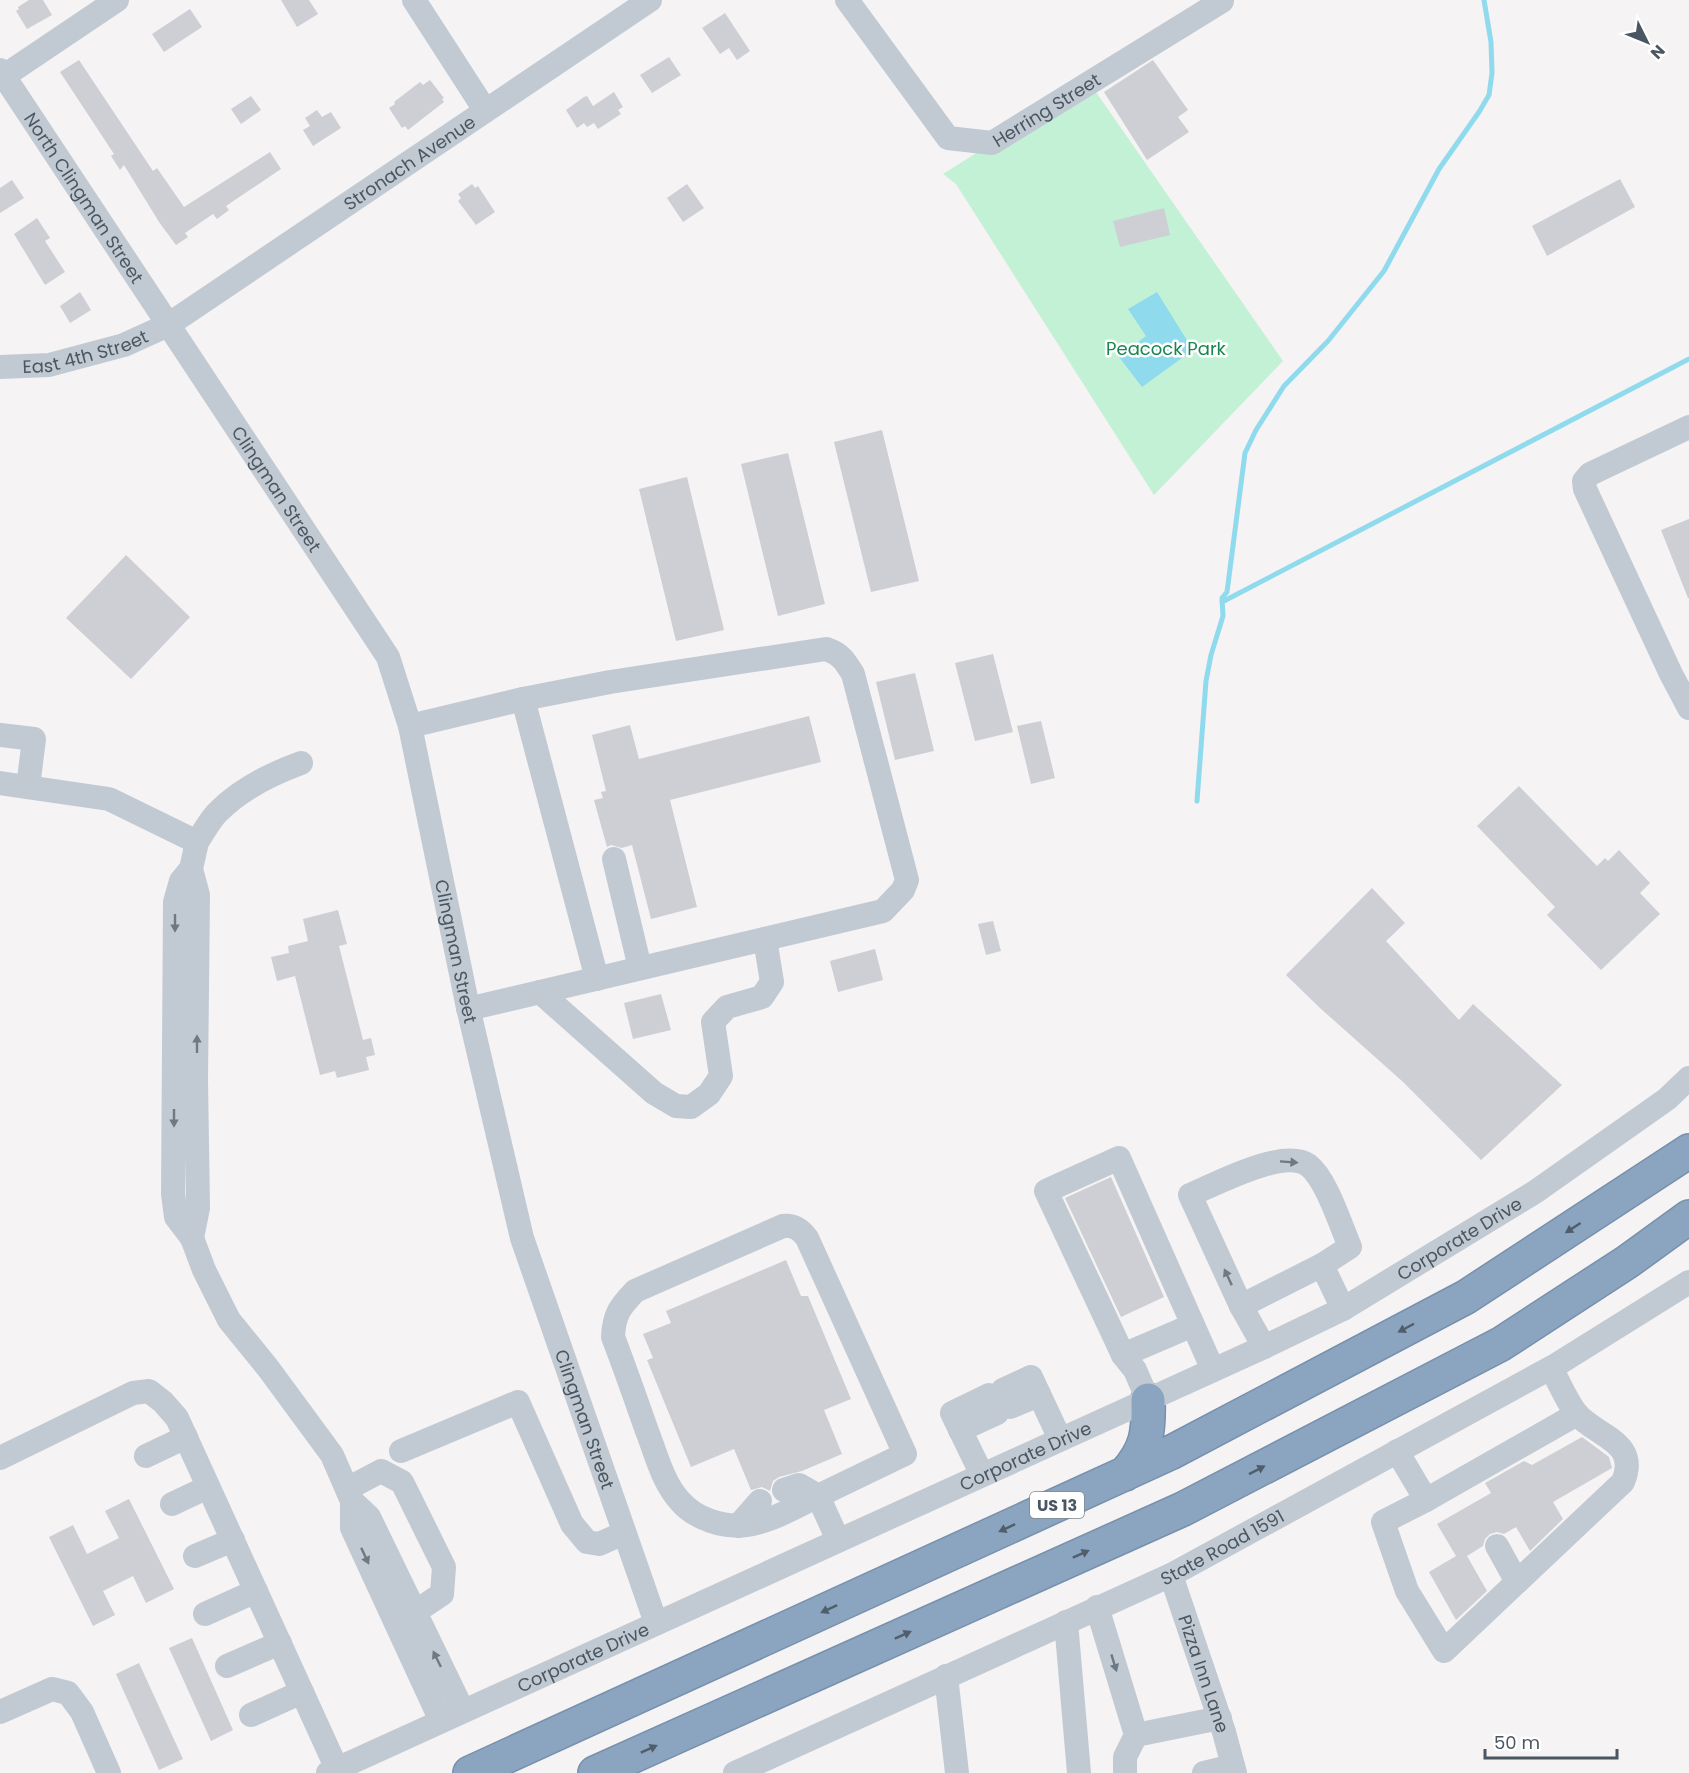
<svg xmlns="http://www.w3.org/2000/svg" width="1689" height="1773" font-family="Poppins,sans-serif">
	<rect width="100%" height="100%" fill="#f5f3f3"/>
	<path fill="#c3f1d5" d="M1089,82l194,279 -129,134 -198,-311 -13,-10z"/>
	<path fill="#90daee" d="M1157,292l36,58 -51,37 -23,-30 27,-21 -18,-27z"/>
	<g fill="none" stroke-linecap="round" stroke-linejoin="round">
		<path stroke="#90daee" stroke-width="5" d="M1222,602l467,-243
			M1197,801l9,-120 5,-26 12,-39 -1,-18 5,-6 18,-139 11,-23 28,-44 44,-45 56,-70 55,-102 40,-57 10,-17 3,-22 -1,-31 -7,-42"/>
	</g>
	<path fill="#cdcfd5" d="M29,0h14l9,15 -25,14 -11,-18 3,-2 -1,-2z
		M281,0h28l9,14 -21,13z
		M190,9l12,18 -38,25 -12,-18z
		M725,13l25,38 -13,9 -8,-12 -9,6 -18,-26z
		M669,57l12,18 -29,18 -12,-18z
		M79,60l74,111 4,-3 27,39 86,-55 11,17 -55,37 3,4 -12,9 -4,-5 -28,19 3,4 -12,8 -17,-23 -35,-57 -4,5 -9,-14 3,-2 -54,-82z
		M1153,60l35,50 -10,7 11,15 -42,28 -43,-68z
		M430,80l14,18 -2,1 2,3 -36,28 -3,-4 -3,2 -13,-20 6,-4 -1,-2 26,-20 3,3z
		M614,92l9,15 -5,3 3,4 -23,15 -4,-6 -7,4 -3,-4 -7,5 -11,-18 18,-13 3,-1 6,10z
		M251,96l10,14 -20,14 -10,-15z
		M317,110l5,7 9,-5 10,16 -28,18 -10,-16 7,-4 -5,-8z
		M1620,179l15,28 -88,49 -15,-30z
		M12,180l12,18 -24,15v-25z
		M472,184l3,4 3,-2 17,26 -19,13 -18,-24 3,-3 -3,-4z
		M687,184l17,24 -21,14 -16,-24z
		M1164,208l6,27 -50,12 -7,-26z
		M37,218l13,20 -5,3 20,31 -20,13 -31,-51z
		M80,292l11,18 -21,13 -10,-17z
		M882,430l37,151 -48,11 -37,-150z
		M788,453l37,151 -47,12 -37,-152z
		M687,477l37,153 -48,11 -37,-152z
		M1689,519v79h-1l-27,-68z
		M126,555l64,62 -59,62 -65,-61z
		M993,654l20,78 -38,9 -20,-78z
		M915,673l19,78 -39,9 -19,-78z
		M809,716l12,46 -151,38 27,107 -46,12 -19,-74 -10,3 -11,-3 -4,2 -13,-47 9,-2 -2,-6 5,-1 -14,-56 38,-10 9,34z
		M1041,721l14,57 -24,6 -14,-58z
		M1519,786l78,80 8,-8 3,3 11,-11 31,33 -10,10 20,21 -59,56 -54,-55 8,-8 -78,-81z
		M1372,888l33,35 -19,18 73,79 14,-16 89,81 -81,75 -79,-79 -82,-73 -34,-33z
		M338,910l9,34 -8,2 24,94 8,-2 4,17 -9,2 3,13 -32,8 -2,-7 -15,4 -25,-99 -18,5 -6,-24 18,-4 -1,-7 20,-5 -5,-22z
		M993,921l8,30 -15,4 -8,-31z
		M875,949l8,31 -45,12 -8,-31z
		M661,994l10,36 -38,9 -9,-36z
		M1111,1177l53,120 -43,20 -56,-119z
		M786,1260l15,36h7l43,103 -27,11 18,44 -40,17 -23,6 -6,4 -3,10 -8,-4 -11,3 -17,-41 -43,18 -44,-107 6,-2 -10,-24 28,-11 -5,-12z
		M1582,1437l27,20 3,11 -59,34 10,17 -33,32 -14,-24 -12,7 -7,-2 -7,2 -5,5 -2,7 -16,10 20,35 -31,29 -27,-48 27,-16 -19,-32 54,-31 -6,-10 39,-22 8,4z
		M129,1499l45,90 -28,14 -13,-27 -30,15 12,24 -22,11 -44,-89 24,-12 14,29 32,-16 -14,-27z
		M192,1638l41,92 -22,11 -42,-93z
		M139,1663l44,96 -24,11 -43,-96z"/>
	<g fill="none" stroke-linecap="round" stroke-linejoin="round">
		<g stroke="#7690ad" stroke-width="36">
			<path id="highway" d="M1125,1474c22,-25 24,-41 23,-74
				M470,1773l700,-320 296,-156 223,-146
				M595,1773l588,-264 318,-165 126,-82 62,-45"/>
		</g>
		<g stroke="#c1cad2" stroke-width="24">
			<path d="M414,0l71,110"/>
			<path id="s1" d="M847,0l101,138 44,5 230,-142"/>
			<path id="s2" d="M0,70l388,587 22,69 57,277 55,235 134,385"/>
			<path d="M0,76h4l113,-76"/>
			<path id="s3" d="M0,367l49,-2 75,-20 44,-20 482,-325"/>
			<path d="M1689,427l-99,47 -6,7 1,8 86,185 18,34"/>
			<path d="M523,699l74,280"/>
			<path d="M410,726l113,-27 87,-17 216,-33c15,5 19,12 27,25l54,206 -4,10 -20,21 -415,98"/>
			<path d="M0,735l34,4 -6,48"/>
			<path d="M0,783l109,16 88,43c7,-10 13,-23 22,-31 23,-23 52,-37 82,-48"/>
			<path d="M614,859l26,109"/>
			<path d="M191,869l-10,12 -6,21 -2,292 3,23 16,21 6,-30 -2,-128 2,-185 -7,-26 6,-27"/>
			<path d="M540,992l114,101 22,13 15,1 18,-13 12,-18 -8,-54 14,-15 35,-10 10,-15 -7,-43"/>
			<path d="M192,1238l12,32 25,50 39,48 64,87 20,46v27l89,193"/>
			<path d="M1241,1306l81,-41"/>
			<path d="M1264,1347l-23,-41 -51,-111c26,-11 93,-47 118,-30 18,13 33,61 42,82l-28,18 21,44"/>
			<path d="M1123,1355l-77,-164 73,-33 74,167"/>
			<path d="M1003,1390l28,-13 29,62"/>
			<path d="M1148,1400l-13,-30 -12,-15 70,-30 20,45"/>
			<path d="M1010,1407l29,-12"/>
			<path d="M960,1430l37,-17"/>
			<path d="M401,1451l117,-49 54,122 15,18 12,2 25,-11"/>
			<path d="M1397,1451l29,49 -43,22 24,69 37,60 179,-169c17,-41 -27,-45 -47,-69 -10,-13 -17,-31 -25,-45"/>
			<path d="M146,1456l40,-19"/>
			<path d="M0,1458l133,-65 16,-2 14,11 14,16 160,351"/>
			<path d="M982,1475l-30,-62 37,-18"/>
			<path d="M347,1489l34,-18 21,11 42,85 -2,27 -27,18 -16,5"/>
			<path d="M784,1490l15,-5 19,11 87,-42 -98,-216c-7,-9 -13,-13 -24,-12l-148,65c-15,16 -21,23 -22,46 12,31 23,63 34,94 9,23 16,52 33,70 15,18 44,27 66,24 25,-3 49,-18 72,-29l20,44"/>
			<path d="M1426,1500l151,-86"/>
			<path d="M352,1501l17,16 94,194"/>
			<path d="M172,1504l36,-17"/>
			<path d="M738,1526l22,-25"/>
			<path d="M1497,1546l20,36"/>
			<path d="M195,1556l38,-16"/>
			<path id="s4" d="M1171,1575l53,157 11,41"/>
			<path d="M1097,1607l39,128 -11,22v16"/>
			<path d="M205,1614l51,-23"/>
			<path d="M1066,1622l13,151"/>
			<path d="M227,1666l53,-23"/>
			<path d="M946,1676l11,97"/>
			<path d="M0,1712l52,-23 16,4 14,19 27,61"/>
			<path d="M251,1715l51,-23"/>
			<path d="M1136,1735l84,-17"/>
			<path id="s5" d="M328,1773l936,-426 79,-38 192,-117 132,-93 22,-21"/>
			<path id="s6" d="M735,1773l436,-198 385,-210 133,-83"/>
			<path d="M1204,1773l29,-7"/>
		</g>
		<use href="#highway" stroke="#8ba5c1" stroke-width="33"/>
	</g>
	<defs><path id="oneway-solid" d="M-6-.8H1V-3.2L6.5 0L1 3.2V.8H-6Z" transform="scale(1.5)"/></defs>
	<g fill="#6e7983">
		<use href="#oneway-solid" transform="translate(175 923) rotate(90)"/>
		<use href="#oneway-solid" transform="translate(197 1044) rotate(-90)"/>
		<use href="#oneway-solid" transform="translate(174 1118) rotate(90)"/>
		<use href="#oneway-solid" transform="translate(1289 1162) rotate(4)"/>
		<use href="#oneway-solid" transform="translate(1228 1277) rotate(-115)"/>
		<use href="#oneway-solid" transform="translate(365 1556) rotate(65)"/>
		<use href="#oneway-solid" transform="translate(437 1659) rotate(-116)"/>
		<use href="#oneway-solid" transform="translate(1114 1663) rotate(73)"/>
	</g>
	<g fill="#505e6b">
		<use href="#oneway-solid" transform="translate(1573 1228) rotate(147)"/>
		<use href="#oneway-solid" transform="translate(1406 1328) rotate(152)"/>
		<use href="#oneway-solid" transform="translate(1257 1470) rotate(-27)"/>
		<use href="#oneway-solid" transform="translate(1007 1528) rotate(155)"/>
		<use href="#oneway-solid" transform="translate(1081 1554) rotate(-24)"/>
		<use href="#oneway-solid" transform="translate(829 1609) rotate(155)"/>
		<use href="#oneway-solid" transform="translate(903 1635) rotate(-24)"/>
		<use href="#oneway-solid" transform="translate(649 1749) rotate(-24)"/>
	</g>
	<g text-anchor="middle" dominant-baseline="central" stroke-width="5" stroke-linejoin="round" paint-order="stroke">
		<rect fill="#fff" stroke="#808990" stroke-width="1.5" x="1030" y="1492" width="54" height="26" rx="4.5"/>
		<g font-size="16" font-weight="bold" fill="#4a5661">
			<text x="1057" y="1505">US 13</text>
		</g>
		<g font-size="18" fill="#4a5661" stroke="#fff">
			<text stroke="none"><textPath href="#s1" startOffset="279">Herring Street</textPath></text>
			<text stroke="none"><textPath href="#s3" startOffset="466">Stronach Avenue</textPath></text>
			<text stroke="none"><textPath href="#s2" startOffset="153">North Clingman Street</textPath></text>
			<text stroke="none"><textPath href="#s3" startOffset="87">East 4th Street</textPath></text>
			<text stroke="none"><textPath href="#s2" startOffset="502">Clingman Street</textPath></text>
			<text stroke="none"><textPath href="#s2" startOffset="1006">Clingman Street</textPath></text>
			<text stroke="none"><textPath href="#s5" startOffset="1252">Corporate Drive</textPath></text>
			<text stroke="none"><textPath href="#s2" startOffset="1492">Clingman Street</textPath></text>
			<text stroke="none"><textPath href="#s5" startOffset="766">Corporate Drive</textPath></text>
			<text stroke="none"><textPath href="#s6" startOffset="537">State Road 1591</textPath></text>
			<text stroke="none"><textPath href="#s5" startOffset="280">Corporate Drive</textPath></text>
			<text stroke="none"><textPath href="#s4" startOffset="104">Pizza Inn Lane</textPath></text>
		</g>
		<g font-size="18" fill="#17864f" stroke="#fff">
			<text x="1166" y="348">Peacock Park</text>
		</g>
	</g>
	<g transform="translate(1647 42) rotate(133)" stroke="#ffffff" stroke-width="4.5" paint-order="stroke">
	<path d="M0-4.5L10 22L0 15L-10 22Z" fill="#4a5661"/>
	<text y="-9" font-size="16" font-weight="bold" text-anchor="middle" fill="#4a5661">N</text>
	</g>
	<path d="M1485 1749v9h132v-9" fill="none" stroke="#4a5661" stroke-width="3"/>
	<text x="1494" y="1749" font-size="18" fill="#4a5661" stroke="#ffffff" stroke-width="4.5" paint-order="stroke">50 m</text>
</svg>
